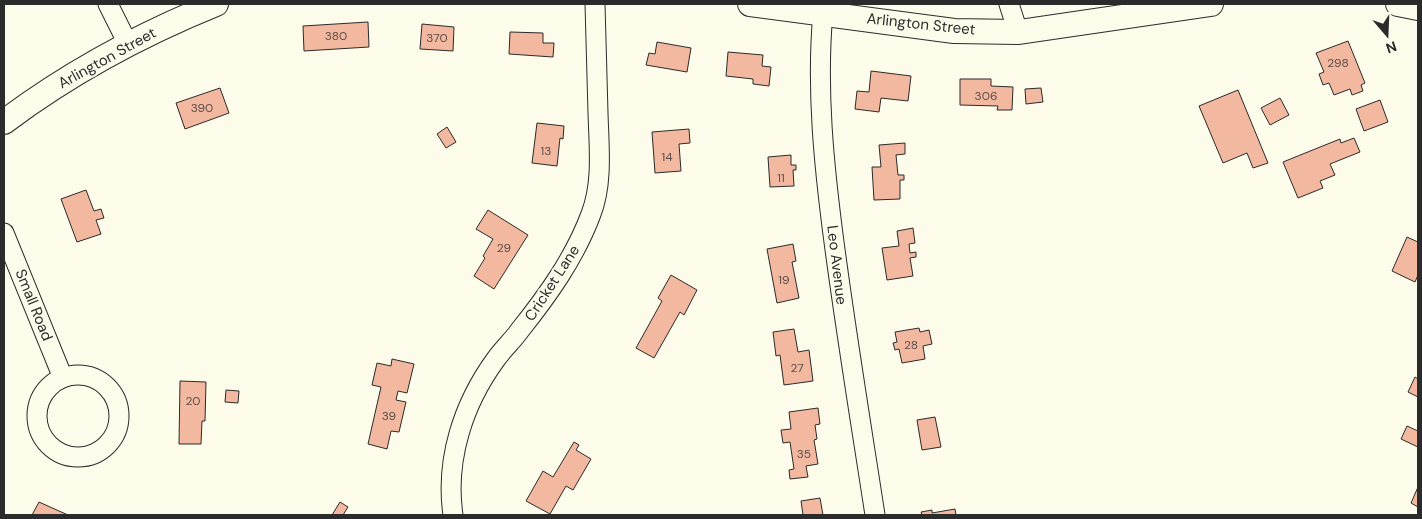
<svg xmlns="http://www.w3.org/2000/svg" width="1422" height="519" font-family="'DM Sans',sans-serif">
	<rect width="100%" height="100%" fill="#fdfbea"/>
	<path fill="#f2b8a0" stroke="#2b2b2b" d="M368,22l1,25 -65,4 -1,-25z
		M422,24l32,3 -1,24 -33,-2z
		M510,32l33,1v10h11l-1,14 -44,-3z
		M1348,41l17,42 -4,2 2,6 -11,4 -2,-6 -16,6 -5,-12 -6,2 -4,-11 5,-2 -8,-19z
		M657,42l34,6 -4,24 -41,-7 3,-12 6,1z
		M728,52l35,3 -1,11 9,1 -2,19 -16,-2v-5l-27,-3z
		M871,71l40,5 -3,25 -27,-3 -2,14 -24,-3 2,-18 12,1z
		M960,79h31v7l22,1 -1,23h-15l1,-4 -38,-1z
		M220,88l9,25 -44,16 -9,-26z
		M1041,88l2,14 -17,2 -1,-15z
		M1238,90l30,73 -15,5 -6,-15 -24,10 -24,-57z
		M1280,98l9,17 -19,10 -9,-17z
		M1380,100l8,22 -24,9 -8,-22z
		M537,123l27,3 -1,13 -3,-1 -3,28 -25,-3z
		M447,127l9,15 -10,6 -9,-14z
		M689,129l1,14 -11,1 2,27 -26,2 -3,-41z
		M1354,138l6,14 -30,12 5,11 -15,6 3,7 -25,10 -15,-36 57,-23 1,4z
		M905,143v11l-9,1 2,20h6v5h-4v19l-26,1 -2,-33h9l-2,-22z
		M791,155v10h5v5h-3l1,16 -24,1 -2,-30z
		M86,190l8,21 7,-2 3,9 -8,2 5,14 -24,8 -16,-43z
		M488,210l40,25 -34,54 -20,-13 11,-18 -2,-2 10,-17 -17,-10z
		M913,228l2,15 -6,1 1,9 6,-1v5l-6,1 3,18 -26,4 -5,-32 17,-2 -2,-15z
		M1407,237l11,5v33l-3,7 -23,-11z
		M793,244l3,17 -4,1 7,36 -22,5 -10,-54z
		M671,275l26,15 -13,25 -4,-3 -26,46 -18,-10 26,-47 -4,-3z
		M919,328l1,4 9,-2 3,14 -9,2 2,13 -23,4 -3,-14 -4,1 -2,-7 4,-1 -2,-10z
		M794,329l4,23 11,-2 4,31 -29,4 -4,-30 -4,1 -3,-24z
		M392,359l22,5 -7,29 -9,-2 -2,9 10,2 -7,30 -8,-1 -4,18 -19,-5 13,-57 -9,-2 5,-22 14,3z
		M1415,377l3,2v18l-10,-5z
		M180,381l26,1 -1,39h-3l-1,23h-22z
		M226,390l13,1 -1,12 -13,-1z
		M818,408l2,16 -5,1 2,14 -3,1 4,24 -12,2 2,11 -18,2 -1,-9 5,-1 -4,-27 -7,1 -2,-13 10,-1 -2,-17z
		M935,417l6,30 -19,3 -5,-30z
		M1407,426l11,5v16l-17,-8z
		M574,442l5,3 -3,5 15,9 -18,31 -7,-4 -16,28 -24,-13 17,-30 10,6z
		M1418,487v20l-7,-4z
		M820,498l3,17h-20l-2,-14z
		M39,502l29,13h-36z
		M340,502l8,5 -5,8h-11z
		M955,509l1,6h-34l-1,-3 11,-2v3z"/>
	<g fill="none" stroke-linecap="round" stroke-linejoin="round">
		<g stroke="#2b2b2b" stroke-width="21">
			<path id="minor" d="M108,4l20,40
				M1009,4l9,28
				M823,12c-7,77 1,154 11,230 12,91 27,182 41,273
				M4,233l59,145
				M37 416a41 41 0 1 1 82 0a41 41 0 1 1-82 0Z
				M453,515c-8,-55 10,-111 43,-156 7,-10 17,-19 24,-29 28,-35 55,-73 71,-116 12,-31 8,-67 7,-101 -1,-36 -2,-73 -3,-109"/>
		</g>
		<g stroke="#2b2b2b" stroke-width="26">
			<path id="tertiary" d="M750,4l204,27 65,1 192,-28
				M1398,4l20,4
				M4,122c64,-48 138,-88 212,-118"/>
		</g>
		<use href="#minor" stroke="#fdfbea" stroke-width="19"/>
		<use href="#tertiary" stroke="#fdfbea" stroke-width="24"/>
	</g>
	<g text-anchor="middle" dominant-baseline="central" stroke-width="4" stroke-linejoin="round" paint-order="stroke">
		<g font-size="12" fill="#5d4e48">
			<text x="336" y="36">380</text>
			<text x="437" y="38">370</text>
			<text x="1338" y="63">298</text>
			<text x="986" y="96">306</text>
			<text x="202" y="108">390</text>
			<text x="546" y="151">13</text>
			<text x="667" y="157">14</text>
			<text x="781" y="178">11</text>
			<text x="504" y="248">29</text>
			<text x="784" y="280">19</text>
			<text x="911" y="345">28</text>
			<text x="797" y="368">27</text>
			<text x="193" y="401">20</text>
			<text x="389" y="416">39</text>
			<text x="804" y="454">35</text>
		</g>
		<g font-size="15" fill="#2b2b2b" stroke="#fdfbea">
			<text transform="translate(921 24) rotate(6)">Arlington Street</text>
			<text transform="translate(107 58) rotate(-29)">Arlington Street</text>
			<text transform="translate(837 265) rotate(83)">Leo Avenue</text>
			<text transform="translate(552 283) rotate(-57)">Cricket Lane</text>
			<text transform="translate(34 305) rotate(68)">Small Road</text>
		</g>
	</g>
	<rect width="1422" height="519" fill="none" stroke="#2b2b2b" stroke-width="10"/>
	<g transform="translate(1387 35) rotate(161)" stroke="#fdfbea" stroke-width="4" paint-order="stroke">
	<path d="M0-4L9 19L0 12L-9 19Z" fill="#2b2b2b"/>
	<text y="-8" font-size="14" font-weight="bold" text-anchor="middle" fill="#2b2b2b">N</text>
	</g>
</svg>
